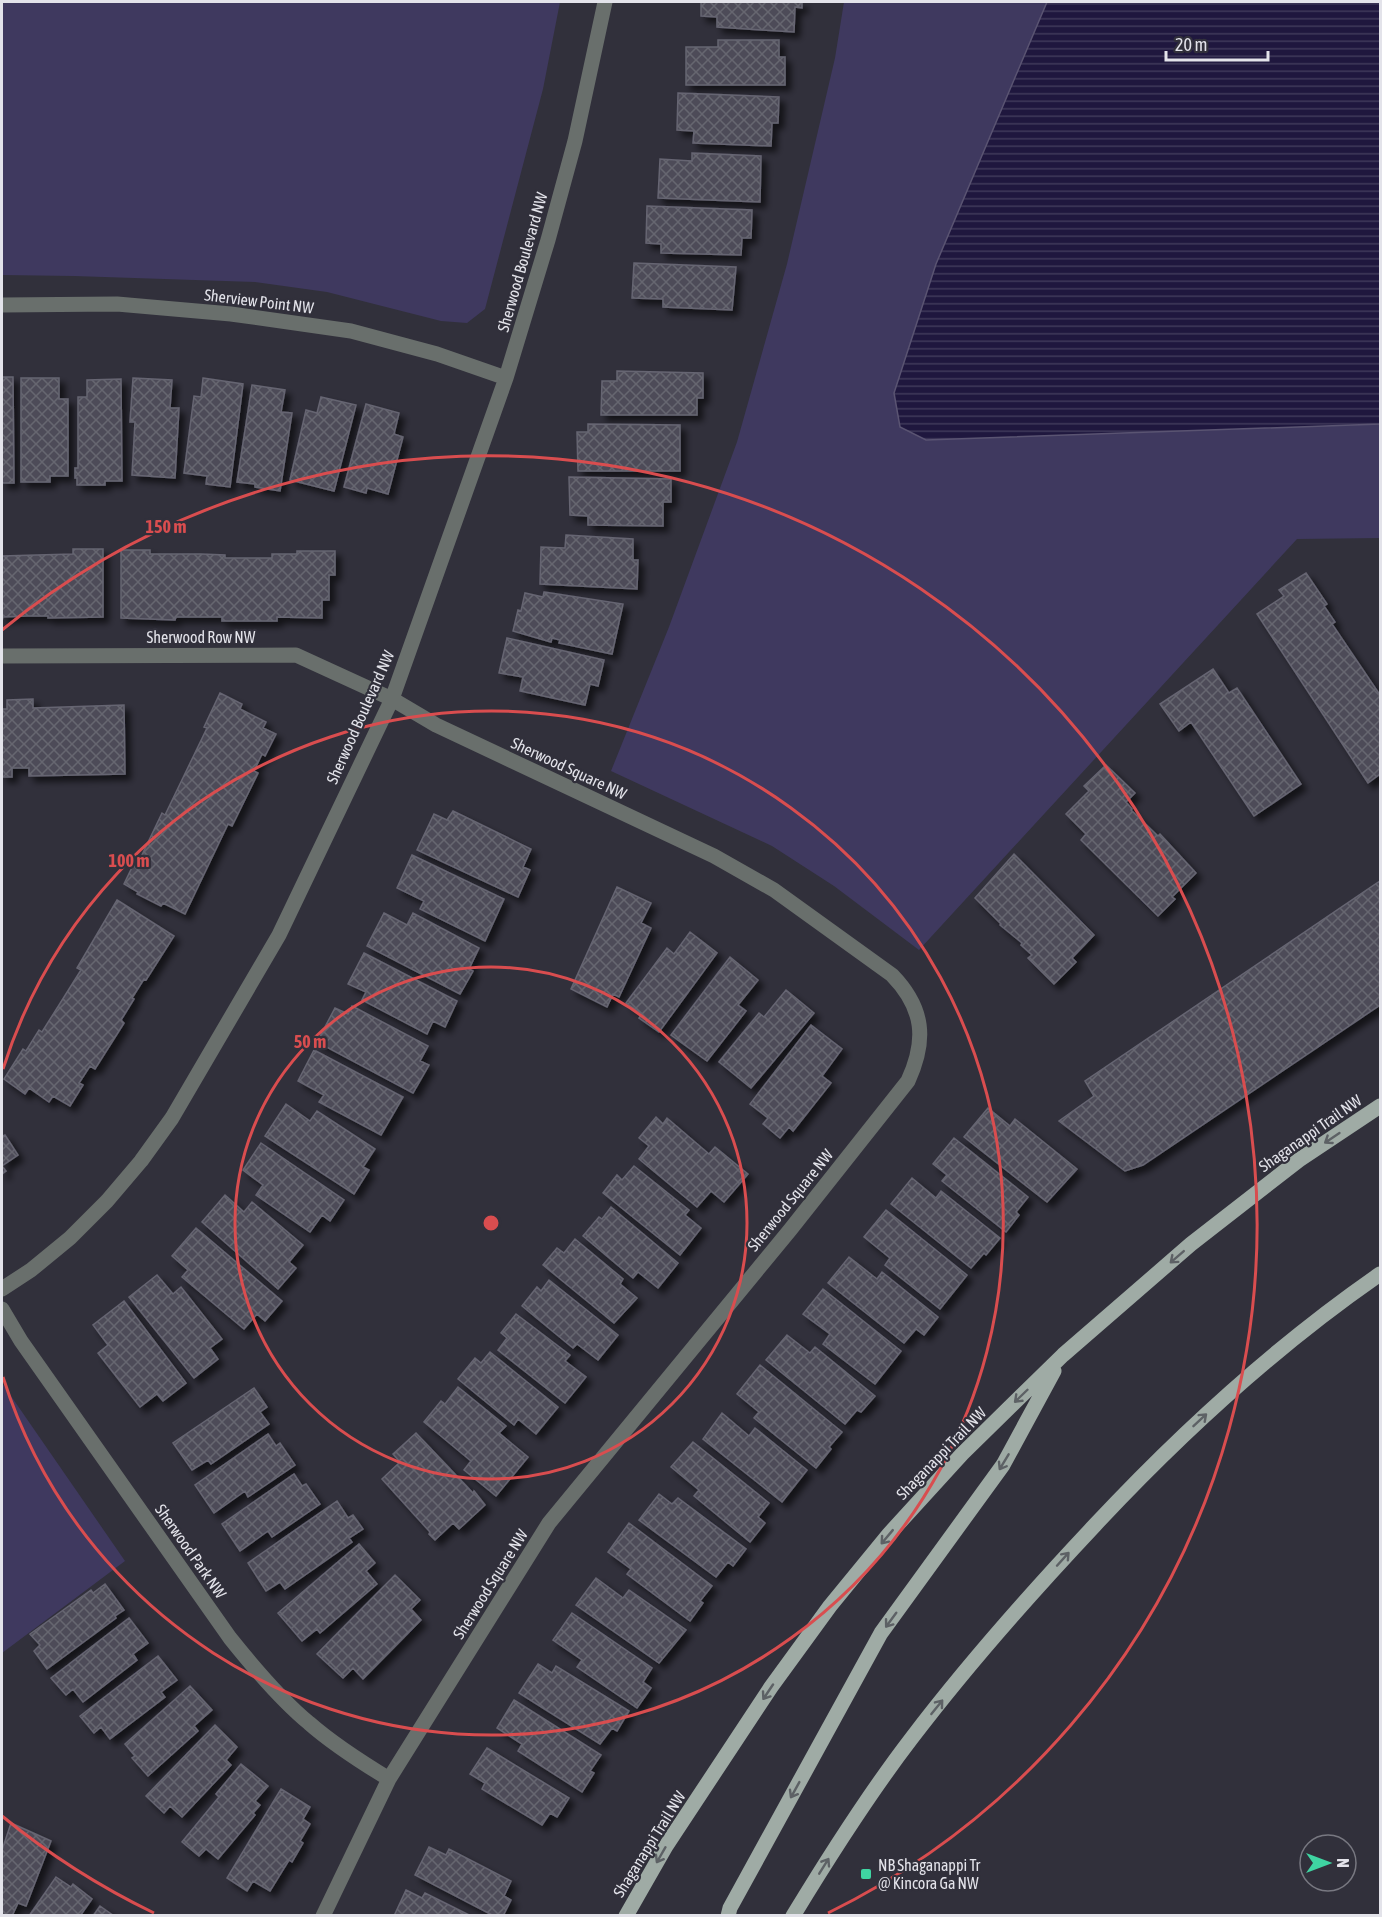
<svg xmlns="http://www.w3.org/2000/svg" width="1382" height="1917" font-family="'Asap Condensed',sans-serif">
	<defs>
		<pattern id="water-rules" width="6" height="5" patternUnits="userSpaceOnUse" patternTransform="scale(1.5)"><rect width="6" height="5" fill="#1f173e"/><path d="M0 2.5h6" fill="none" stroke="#3f395a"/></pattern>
		<pattern id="building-cross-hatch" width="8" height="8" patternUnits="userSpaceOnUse" patternTransform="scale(1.5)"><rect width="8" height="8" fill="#4d4c58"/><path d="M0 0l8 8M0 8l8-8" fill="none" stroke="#666670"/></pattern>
		<filter id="shadow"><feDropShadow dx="5.5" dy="5.5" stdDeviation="3" flood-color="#0009"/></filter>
	</defs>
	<rect width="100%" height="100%" fill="#31303b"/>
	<path fill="#3f395f" d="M2,2h558l-17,87 -58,220 -18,14 -26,-2 -114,-29 -72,-10 -181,-6 -72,-1z
		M844,2h536v536l-83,1 -378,411 -85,-64 -62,-40 -161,-75 58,-144 68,-185 50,-178 48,-206z
		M2,1383l123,178 -123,92z"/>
	<path fill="url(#water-rules)" stroke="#5a5472" stroke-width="1.5" d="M1047,2h333v422l-454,16 -26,-13 -6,-34 42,-129z"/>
	<path fill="url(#building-cross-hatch)" stroke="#666572" stroke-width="1.5" filter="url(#shadow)" d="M701,2h101v6l-7,-1 -1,25 -77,-5v-10l-16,-1z
		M718,40h61v17h6v28h-99v-38h32z
		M678,93l101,4 -1,26h-6l-1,23 -78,-3 1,-12 -17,-1z
		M692,153l69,3 -1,46 -102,-4 2,-39 32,2z
		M647,206l105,4 -1,28h-9l-1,17 -80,-2v-9l-15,-1z
		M634,263l102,4 -4,43 -69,-3v-8l-31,-1z
		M617,371l86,2v25h-6v17h-96l1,-34h15z
		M2,377h11l1,106h-12z
		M21,378h38v21h9v77h-18v6h-29z
		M133,378l39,2 -2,28h9l-4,70 -43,-3 3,-53h-5z
		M203,378l40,6 -13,103 -24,-3 1,-8 -23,-3 10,-77 7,1z
		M121,379l1,102h-17v4h-28v-7h-2v-10h3v-71h9v-17z
		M252,385l33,5 -4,22 11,1 -12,78 -25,-4v-3l-18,-2z
		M321,397l35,8 -22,86 -44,-11 16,-70 11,3z
		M366,404l33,9 -5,21 9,3 -15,57 -21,-6 -1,5 -22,-6z
		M588,424l92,1v46h-102l-1,-39h11z
		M569,477l102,2v23h-8v24l-75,-1v-9l-18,-1z
		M566,535l67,4v21h5l-1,29 -97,-5 1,-37 24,1z
		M73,549h30v68l-55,1v-2h-21l-24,1 -1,4v-65l71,-2z
		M121,550h29v4h51l24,1v3h47v-4h25v-3h38v24h-6v25h-7v18l-45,-1v4h-55v-4h-46l-1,3 -54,-2z
		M1306,573l21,31 -3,2 11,16 -3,2 48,71v79l-12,9 -111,-169 27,-18 -5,-6z
		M544,592l79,12 -11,50 -53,-11 1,-3 -8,-2 -1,4 -38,-11 5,-21 3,1 4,-18 18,4z
		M507,638l97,22 -6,26 -8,-2 -5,21 -65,-14 3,-14 -24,-4z
		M1213,669l16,24 8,-5 64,96 -47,32 -63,-94 -12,9 -19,-27z
		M220,693l22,11 -2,5 26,13 -3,6 13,6 -11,22 -3,-2 -8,17 4,2 -26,53 -4,-2 -43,90 -22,-11 -2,3 -24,-12 1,-2 -14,-8 13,-27 3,2 22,-46 3,2 42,-87 -3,-1z
		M33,699v9l91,-3 1,69 -96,2v-8h-17v9h-10v-68h5v-9z
		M1106,765l29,28 -9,9 6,7 -1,1 27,26 2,-2 36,39 -24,24 3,2 -17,17 -77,-76 5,-6 -20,-20 23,-23 -5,-5z
		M453,811l78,38 -8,18 7,3 -12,27 -101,-47 17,-36 13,6z
		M1014,854l80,81 -22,23 4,4 -22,22 -26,-26 4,-3 -11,-10 1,-2 -22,-18 1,-1 -26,-26z
		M412,855l92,44 -19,42 -65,-32 4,-8 -27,-13z
		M1380,881v124l-237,160 -18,6 -66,-50 35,-25 -9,-15z
		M617,887l34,16 -10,20 10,5 -32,69 -6,-3 -6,13 -36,-18z
		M117,900l57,36 -28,44 -2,-1 -12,19 2,1 -13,21 3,3 -29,46 -5,-3 -11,17 4,2 -13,21 -17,-10 -4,6 -20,-14 -4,6 -21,-15 19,-30 3,2 13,-21 3,2 39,-62 -4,-2z
		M384,913l23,12 6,-12 66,35 -10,21 4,2 -13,23 -93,-48z
		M690,932l27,21 -58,79 -20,-14 3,-4 -16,-11 41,-55 7,6z
		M364,953l93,48 -12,26 -12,-6 -6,13 -65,-34 4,-8 -18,-8z
		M730,957l28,23 -20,25 8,6 -39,50 -36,-26z
		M786,990l28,23 -63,75 -32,-26 40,-49 5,4z
		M352,1006l76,40 -8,15 9,4 -16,28 -96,-51 18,-34 13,6z
		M811,1025l31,24 -20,27 9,7 -38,48 -4,-4 -9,11 -17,-14 5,-6 -18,-14z
		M314,1050l89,47 -22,38 -62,-33 5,-7 -26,-14z
		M286,1104l24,17 7,-10 58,38 -12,18 6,3 -15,24 -89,-58z
		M988,1108l22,18 5,-7 62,50 -30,33 -83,-65z
		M656,1117l7,7 4,-6 42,36 6,-7 33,27 -24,28 -13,-11 -14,16 -58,-48 10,-13 -10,-8z
		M2,1134l1,2 2,-1 13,20 -16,11 4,5 -4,3z
		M954,1138l74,59 -12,15 3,3 -13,17 -64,-51 5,-6 -14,-11z
		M261,1143l83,57 -14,21 -8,-6 -12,17 -54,-37 7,-10 -20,-15z
		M634,1166l55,44 -4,5 16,13 -21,27 -77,-62 14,-18 5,5z
		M912,1178l24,20 5,-7 59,47 -14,17 -2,-2 -13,15 -80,-64z
		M225,1195l19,17 8,-10 51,43 -14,17 7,6 -18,21 -76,-67z
		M611,1207l67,56 -20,25 -20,-16 -5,6 -50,-42 16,-19 3,2z
		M886,1210l81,65 -27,34 -55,-44 5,-7 -26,-21z
		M196,1228l86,73 -17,20 -8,-7 -13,15 -62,-52 6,-7 -16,-14z
		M575,1239l48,40 -3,5 17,14 -23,25 -71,-58 14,-17 7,5z
		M849,1257l28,22 5,-7 56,45 -14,18 -8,-6 -12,14 -76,-60z
		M157,1275l16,19 8,-7 41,52 -12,9 8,11 -24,19 -65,-81z
		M549,1280l69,55 -20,25 -21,-16 -4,4 -51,-42 15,-19 4,4z
		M823,1289l78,62 -26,33 -52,-40 7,-10 -27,-20z
		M124,1301l62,82 -23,18 -6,-7 -17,13 -42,-54 10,-8 -15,-20z
		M516,1314l54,41 -5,6 21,16 -21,26 -67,-53 9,-12 -6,-5z
		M787,1335l23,18 5,-6 60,49 -14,16 -4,-2 -12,14 -79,-64z
		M490,1352l68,55 -22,27 -18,-15 -4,6 -56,-46 17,-21 6,5z
		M760,1365l82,67 -13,15 2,2 -15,19 -62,-50 5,-6 -22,-18z
		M458,1387l48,39 -7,7 29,24 -32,39 -32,-26 7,-9 -47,-39 17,-21 4,3z
		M254,1388l13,19 -7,5 9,12 -58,40 -3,-4 -16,10 -19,-27z
		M722,1413l27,23 6,-8 52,42 -25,32 -79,-63z
		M416,1433l57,60 1,-2 11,14 -26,24 -6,-6 -18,17 -6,-6 1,-2 -48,-53 18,-17 -7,-8z
		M268,1434l8,12 4,-3 15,22 -47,32 -3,-6 -31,22 -19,-28z
		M693,1442l76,61 -11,14 7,6 -15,19 -56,-46 5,-6 -28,-23z
		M294,1474l8,12 4,-2 14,20 -48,33 -4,-6 -28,20 -18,-27z
		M659,1494l13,10 6,-6 68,51 -13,17 -5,-4 -12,15 -77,-57z
		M337,1501l11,17 5,-3 10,14 -14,9 3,4 -67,47 -5,-7 -14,9 -18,-28z
		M629,1523l83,63 -12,15 3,2 -13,18 -63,-47 4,-5 -23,-17z
		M359,1544l16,19 -9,8 11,13 -57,49 -3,-4 -15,12 -24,-28z
		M395,1575l25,25 -9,9 10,11 -58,59 -10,-11 -10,10 -26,-24z
		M596,1578l27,20 6,-8 57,40 -27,33 -83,-58z
		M105,1584l19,26 -9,6 1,2 -69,51 -13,-18 6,-6 -10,-11 61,-44 2,3z
		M572,1613l80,55 -9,14 8,6 -14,20 -60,-41 5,-7 -29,-20z
		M129,1618l19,25 -15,11 4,6 -54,42 -10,-13 -7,6 -15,-17z
		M158,1656l19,24 -16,12 4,5 -55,42 -9,-12 -7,6 -14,-17z
		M538,1664l14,9 4,-7 73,45 -12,20 -5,-3 -12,16 -81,-51z
		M190,1686l22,24 -18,16 4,5 -50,45 -16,-18 3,-2 -10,-12z
		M514,1700l87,55 -11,16 4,2 -12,19 -64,-41 4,-7 -25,-16z
		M215,1725l22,22 -11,13 5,5 -49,52 -12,-11 -6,7 -18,-17z
		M487,1748l82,50 -12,19 -7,-4 -8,12 -60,-36 3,-6 -15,-9z
		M241,1764l27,22 -13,15 5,4 -7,8 2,2 -37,44 -12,-10 -7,7 -17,-14 37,-45 -3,-3z
		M281,1789l29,18 -7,12 7,5 -10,17 3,2 -11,19 -3,-2 -19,31 -17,-10 -6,10 -20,-13z
		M11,1823l40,18 -25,65 -8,-3 -6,13h-10v-66z
		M429,1847l17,8 3,-6 62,32 -7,15 7,4 -8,16h-9l-79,-41z
		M56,1877l15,10 2,-3 19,15 -12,17h-51z
		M406,1890l16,8 3,-5 46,23h-77z
		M100,1906l14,10h-21z"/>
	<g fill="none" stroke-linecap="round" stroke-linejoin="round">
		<path stroke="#696f6c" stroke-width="15" d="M2,305l115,-1 114,10 120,17 86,23 69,24
			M2,656l294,-1 96,44 44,26 278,131 60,34 118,85c32,33 35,65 16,106l-118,149 -241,293 -160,256 -66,137
			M2,1289l29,-19 39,-32 37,-37 34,-40 31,-43 107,-183 113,-236 114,-321 42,-138 27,-99 30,-139
			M2,1309l19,32 209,297c24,30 50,61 79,85 25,22 52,39 80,56"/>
		<path stroke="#9faba5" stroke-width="15" d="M626,1916l40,-70 105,-159 59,-81 59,-72 73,-80 101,-99 128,-111 108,-84 81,-54
			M728,1916l2,-8 151,-275 122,-168 51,-94
			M793,1916c37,-61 75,-121 118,-177 57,-75 120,-146 184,-214 86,-92 181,-179 285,-251"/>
	</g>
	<defs><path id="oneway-shaft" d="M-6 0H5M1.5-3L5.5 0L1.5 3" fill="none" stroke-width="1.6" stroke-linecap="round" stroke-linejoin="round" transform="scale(1.5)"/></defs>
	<g stroke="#5d6165">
		<use href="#oneway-shaft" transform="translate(1332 1138) rotate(146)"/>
		<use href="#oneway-shaft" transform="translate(1177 1257) rotate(139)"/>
		<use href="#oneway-shaft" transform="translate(1021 1396) rotate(136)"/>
		<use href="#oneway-shaft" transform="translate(1200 1420) rotate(-43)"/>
		<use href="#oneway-shaft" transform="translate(1004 1462) rotate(121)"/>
		<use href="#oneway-shaft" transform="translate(887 1537) rotate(130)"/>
		<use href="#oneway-shaft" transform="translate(1063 1559) rotate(-48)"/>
		<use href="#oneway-shaft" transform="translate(891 1620) rotate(126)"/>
		<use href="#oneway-shaft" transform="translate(768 1692) rotate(124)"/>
		<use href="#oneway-shaft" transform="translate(937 1707) rotate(-51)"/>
		<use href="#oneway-shaft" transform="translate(795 1790) rotate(119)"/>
		<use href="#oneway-shaft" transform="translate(661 1855) rotate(120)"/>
		<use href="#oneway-shaft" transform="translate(824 1866) rotate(-58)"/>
	</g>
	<g fill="none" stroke="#d94d4f" stroke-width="3">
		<circle cx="491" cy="1223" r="256"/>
		<path d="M3 1069A512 512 0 1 1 3 1377"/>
		<path d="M154 1913A768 768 0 0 1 2 1816M2 630A768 768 0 1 1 828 1913"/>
	</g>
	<rect fill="#3fd4a2" stroke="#31303b" stroke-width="2" x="860" y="1868" width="12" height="12" rx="3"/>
	<g text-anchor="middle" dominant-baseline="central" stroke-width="4.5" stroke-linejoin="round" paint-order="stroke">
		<g font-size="16" fill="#e3e3ea" stroke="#31303b">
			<text transform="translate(522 262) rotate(-74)">Sherwood Boulevard NW</text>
			<text transform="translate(259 301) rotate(7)">Sherview Point NW</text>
			<text x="201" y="637">Sherwood Row NW</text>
			<text transform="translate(360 717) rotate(-66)">Sherwood Boulevard NW</text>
			<text transform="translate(569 768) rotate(25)">Sherwood Square NW</text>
			<text transform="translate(1310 1133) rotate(-35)">Shaganappi Trail NW</text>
			<text transform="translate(790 1200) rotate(-51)">Sherwood Square NW</text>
			<text transform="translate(941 1453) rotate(-46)">Shaganappi Trail NW</text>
			<text transform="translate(191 1551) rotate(55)">Sherwood Park NW</text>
			<text transform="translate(490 1584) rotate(-58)">Sherwood Square NW</text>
			<text transform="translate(649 1844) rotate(-58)">Shaganappi Trail NW</text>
		</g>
		<g font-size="16" fill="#e3e3ea" stroke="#31303b" text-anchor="start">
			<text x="878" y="1865">NB Shaganappi Tr<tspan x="878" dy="18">@ Kincora Ga NW</tspan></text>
		</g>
	</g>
	<circle cx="491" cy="1223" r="9" fill="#d94d4f" stroke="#31303b" stroke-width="3"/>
	<g font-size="18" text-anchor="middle" font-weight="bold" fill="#d94d4f" stroke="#31303b" stroke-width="4.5" stroke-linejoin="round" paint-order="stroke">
		<text x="166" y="533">150 m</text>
		<text x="129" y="867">100 m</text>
		<text x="310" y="1048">50 m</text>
	</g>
	<rect width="1382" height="1917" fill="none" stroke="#e3e3ea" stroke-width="6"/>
	<g transform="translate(1328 1863) rotate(90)"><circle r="28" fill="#31303b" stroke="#787881" stroke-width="1.5"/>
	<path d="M0-4.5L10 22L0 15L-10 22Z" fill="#3fd4a2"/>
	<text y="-9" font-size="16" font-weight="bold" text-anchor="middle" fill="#e3e3ea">N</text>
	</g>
	<path d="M1166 51v9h102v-9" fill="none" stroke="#e3e3ea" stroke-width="3"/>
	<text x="1175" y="51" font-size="18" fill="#e3e3ea" stroke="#31303b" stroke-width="4.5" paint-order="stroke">20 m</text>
</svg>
